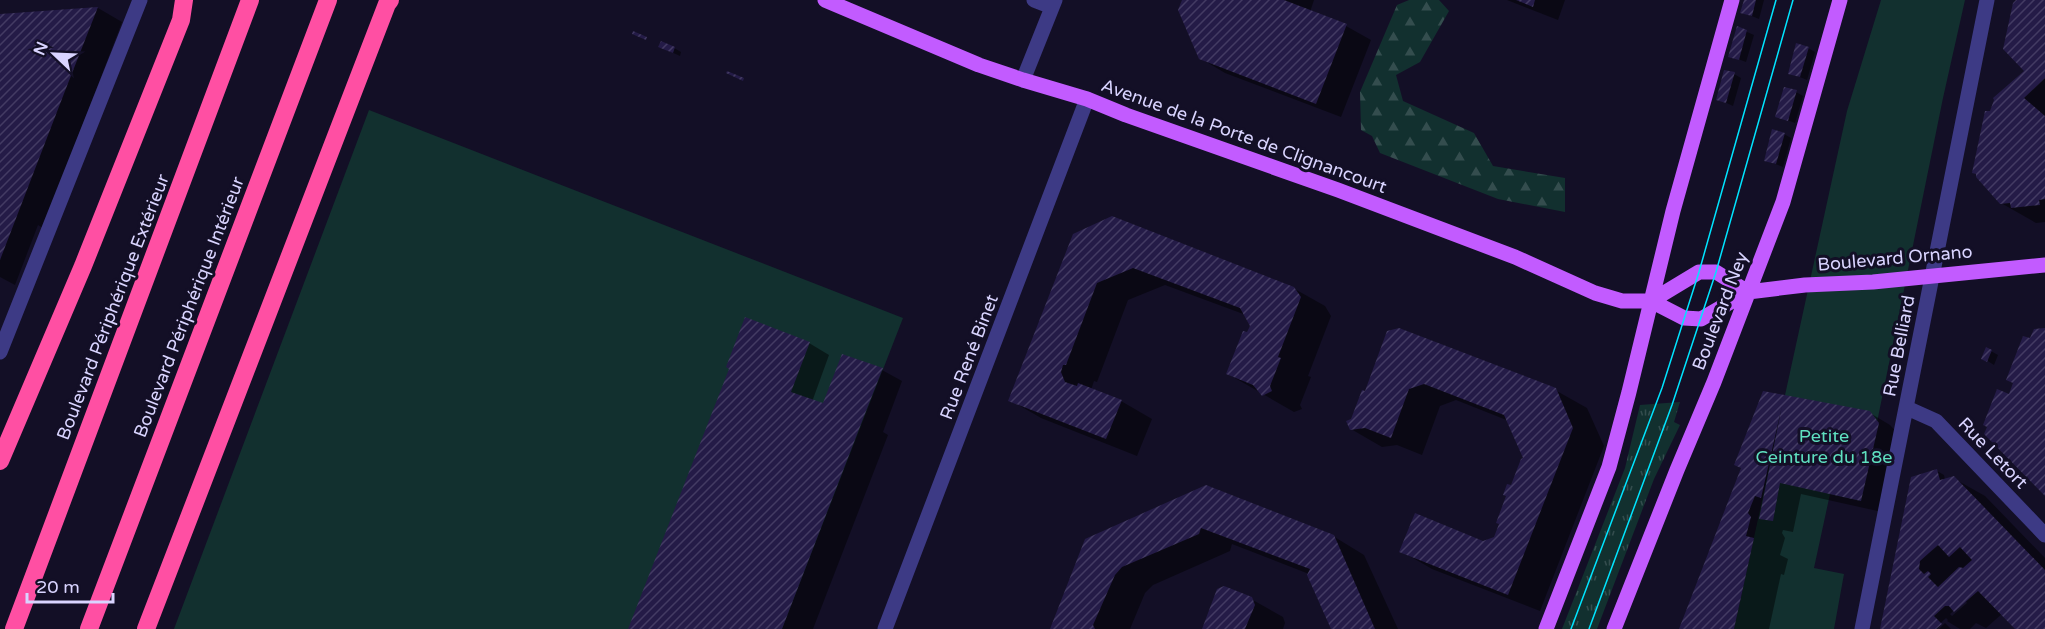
<svg xmlns="http://www.w3.org/2000/svg" width="2045" height="629" font-family="'Varela Round',sans-serif">
	<defs>
		<pattern id="grass-tufts" width="24" height="20" patternUnits="userSpaceOnUse" patternTransform="scale(1.5)"><rect width="24" height="20" fill="#12302f"/><path d="M3 7l-1-3M5 7V3M7 7l1-3M15 17l-1-3M17 17v-4M19 17l1-3" fill="none" stroke="#344d4e"/></pattern>
		<pattern id="forest-firs" width="22" height="20" patternUnits="userSpaceOnUse" patternTransform="scale(1.5)"><rect width="22" height="20" fill="#12302f"/><path d="M5 1l3.5 6h-7zM16 11l3.5 6h-7z" fill="#344d4e"/></pattern>
		<pattern id="building-hatch" width="6" height="6" patternUnits="userSpaceOnUse" patternTransform="scale(1.5)"><rect width="6" height="6" fill="#241b47"/><path d="M-1 1l2-2M0 6l6-6M5 7l2-2" fill="none" stroke="#433b63"/></pattern>
	</defs>
	<rect width="100%" height="100%" fill="#130f26"/>
	<path fill="url(#grass-tufts)" d="M1680,402l-6,20 6,3 -26,54 -57,150h-35l63,-161 15,-63z"/>
	<path fill="url(#forest-firs)" d="M1409,0h30l10,11 -29,51 -24,13 7,26 71,32 19,33 72,12v34l-67,-13 -118,-46 -8,-17 -11,-6 -1,-38 37,-87z"/>
	<path fill="#12302f" d="M1881,0h84l-22,98 -82,403 -31,-7 -16,74 30,6 -10,55h-100l113,-518z
		M369,110l534,208 -121,311h-608z"/>
	<path fill="#0007" fill-rule="evenodd" d="M1184,0h130l-4,12 36,14 25,14 -30,77 -116,-44 -25,-15z
		M1507,0h58l-7,20z
		M1745,0h19l-5,19 -17,-7z
		M2018,0h27v222l-9,1 -35,-20 -12,-90 37,-42z
		M98,8l24,14 -79,206 -5,-3 -23,60 -15,-8v-262z
		M1738,28l16,7 -8,27 -16,-6z
		M674,48l7,4 -1,4 -13,-6z
		M1808,48l7,4 -8,28 -17,-7z
		M1734,74l7,4 -8,28 -15,-7z
		M1796,92l7,4 -8,27 -18,-7z
		M1784,134l7,4 -8,29 -18,-7z
		M1074,235l219,53 32,18 6,10 -23,60 3,1 -11,28 2,4 -8,3 -66,-38 24,-49 -6,-10 -81,-30 -37,15 -31,82 -3,-1 -3,9 30,11 31,18 -15,37 -96,-38 -31,-18z
		M1388,332l167,58 32,18 17,38 -64,165 -108,-42 -31,-18 82,-8 12,-5 16,-51 14,-29 -16,-37 -53,-21 -16,6 -18,49 -25,-10 -15,2 -31,-18 1,-9 14,-27z
		M809,343l20,12 -17,47 21,7 49,-39 20,11 -19,51 5,3 -75,194h-184z
		M1987,349l11,6 -4,10 -11,-7z
		M1764,392l106,21 20,12 9,10 -17,77 -81,-18 -8,38 -10,-2 -1,3 3,5 -5,17 8,4 -4,16 -3,-1 -12,55h-88l62,-161z
		M1937,471l7,4 1,5 8,-2 32,18 60,62v71h-26l-16,-16 -17,15 -10,-5 -6,6h-10l-13,-8 1,-1 -2,-2 -12,11h-53zM1965,600l2,3 -15,13 -2,-2z
		M1206,487l127,49 31,19 34,74h-66l-23,-55 -77,-30 -2,7 -77,34 -8,8 -15,36h-79z
		M1251,599l32,18 2,6 -2,6h-80z
		M1945,623l6,6h-12z"/>
	<path fill="url(#building-hatch)" fill-rule="evenodd" d="M1182,0h102l63,24 -31,80 -117,-45 -21,-49z
		M1516,0h19l-2,7z
		M1744,0h12l-4,16 -12,-3z
		M2016,0h29v78l-21,20 21,18v83l-6,1 1,5 -29,3 -1,-5 -10,1 -24,-27v-3l-4,-1 13,-62h5l4,-11 -1,-2 31,-27 -21,-22 10,-46z
		M98,7l-33,84 -65,169v-246z
		M1737,26l10,4 -8,30 -11,-3z
		M633,31l14,6 -1,3 -14,-6z
		M661,41l14,6 -2,6 -15,-6z
		M1796,43l13,4 -9,30 -12,-3z
		M1724,70l11,2 -9,31 -10,-3z
		M727,71l17,7 -1,3 -17,-8z
		M1784,87l13,3 -9,31 -13,-4z
		M1772,129l13,4 -9,31 -12,-3z
		M1112,216l182,71 7,10 -23,60 3,1 -11,28 2,5 -10,5 -9,-11 -27,-11 17,-43 4,1 3,-6 -10,-18 -107,-40 -36,15 -31,82h-3l-2,7 4,10 12,4 1,-3 44,17 -16,39 -98,-38 65,-167z
		M745,317l65,25 -19,50 32,11 19,-49 41,14 -20,51 -81,210h-154l101,-260 -3,-2z
		M1399,328l157,60 17,40 -65,167 -109,-43 16,-39 68,28 11,-4 5,-13 -3,-1 10,-27 -3,-1 4,-11 4,1 10,-26 2,-1 -19,-43 -80,-31 -15,5 -18,49 -26,-10 -15,2 -4,-9 5,-2 11,-29 3,1 22,-60z
		M2045,328v168l-61,-62 3,-7 -4,-2 14,-36 12,5 4,-11 -7,-3 17,-44 7,2 4,-9z
		M1986,347l6,3 -5,12 -6,-3z
		M1763,391l107,20 9,12 -18,78 -81,-18 -7,38 -14,-2 23,-113 -21,92 -6,-2 -7,17 3,4 -5,19 8,2 -20,91h-55l62,-161 -7,-3z
		M1937,469l3,11 14,-4 91,94v59h-30l-37,-38 -24,21 -5,-6h-4l-11,10 8,8 -6,5h-56l31,-152zM1938,545l11,12 11,-10 12,13 -9,8 -4,-1 -21,20 -10,-10 3,-3 -3,-3 -4,3 -5,-5 1,-8z
		M1206,485l128,50 41,94h-44l-24,-54 3,-6 -109,-41 -2,6 -77,33 -7,8 -22,50 2,4h-45l35,-90z
		M1224,586l28,11 3,8 -10,24h-43l15,-40z"/>
	<g fill="none" stroke-linecap="round" stroke-linejoin="round">
		<path stroke="#3d3a85" stroke-width="15" d="M1034,0l18,7
			M1023,80l32,-80
			M0,352l140,-352
			M1907,408l29,13 109,114
			M885,629l202,-530
			M1862,629l125,-629"/>
		<path stroke="#c25bff" stroke-width="15" d="M825,0l154,65 44,15 64,19 39,16 212,75 177,67 80,36 27,8h29l33,17 17,1 47,-27 57,-7 68,-3 172,-17
			M1651,301l48,-29h17l32,20
			M1546,629l63,-162 20,-75 44,-181 59,-211
			M1614,629l63,-159 37,-88 69,-180 57,-202"/>
		<path stroke="#ff4fa3" stroke-width="18" d="M0,461l83,-195 98,-246 3,-20
			M14,629l236,-629
			M89,629l239,-629
			M146,629l241,-625 3,-4"/>
		<path stroke="#00e5ff" stroke-width="1.5" d="M1571,629l91,-241 37,-116 77,-272
			M1589,629l83,-224 44,-133 77,-272"/>
	</g>
	<g text-anchor="middle" dominant-baseline="central" stroke-width="6" stroke-linejoin="round" paint-order="stroke">
		<g font-size="18" fill="#d9d4ff" stroke="#130f26">
			<text transform="translate(1244 136) rotate(20)">Avenue de la Porte de Clignancourt</text>
			<text transform="translate(1895 258) rotate(-5)">Boulevard Ornano</text>
			<text transform="translate(113 307) rotate(-69)">Boulevard Périphérique Extérieur</text>
			<text transform="translate(189 307) rotate(-69)">Boulevard Périphérique Intérieur</text>
			<text transform="translate(1720 311) rotate(-69)">Boulevard Ney</text>
			<text transform="translate(1899 346) rotate(-79)">Rue Belliard</text>
			<text transform="translate(969 357) rotate(-69)">Rue René Binet</text>
			<text transform="translate(1993 453) rotate(46)">Rue Letort</text>
		</g>
		<g font-size="18" fill="#5fe0c0" stroke="#130f26">
			<text x="1824" y="436">Petite<tspan x="1824" dy="21">Ceinture du 18e</tspan></text>
		</g>
	</g>
	<g transform="translate(54 54) rotate(293)" stroke="#130f26" stroke-width="4.5" paint-order="stroke">
	<path d="M0-4.5L10 22L0 15L-10 22Z" fill="#d9d4ff"/>
	<text y="-9" font-size="16" font-weight="bold" text-anchor="middle" fill="#d9d4ff">N</text>
	</g>
	<path d="M27 593v9h86v-9" fill="none" stroke="#d9d4ff" stroke-width="3"/>
	<text x="36" y="593" font-size="18" fill="#d9d4ff" stroke="#130f26" stroke-width="4.5" paint-order="stroke">20 m</text>
</svg>
